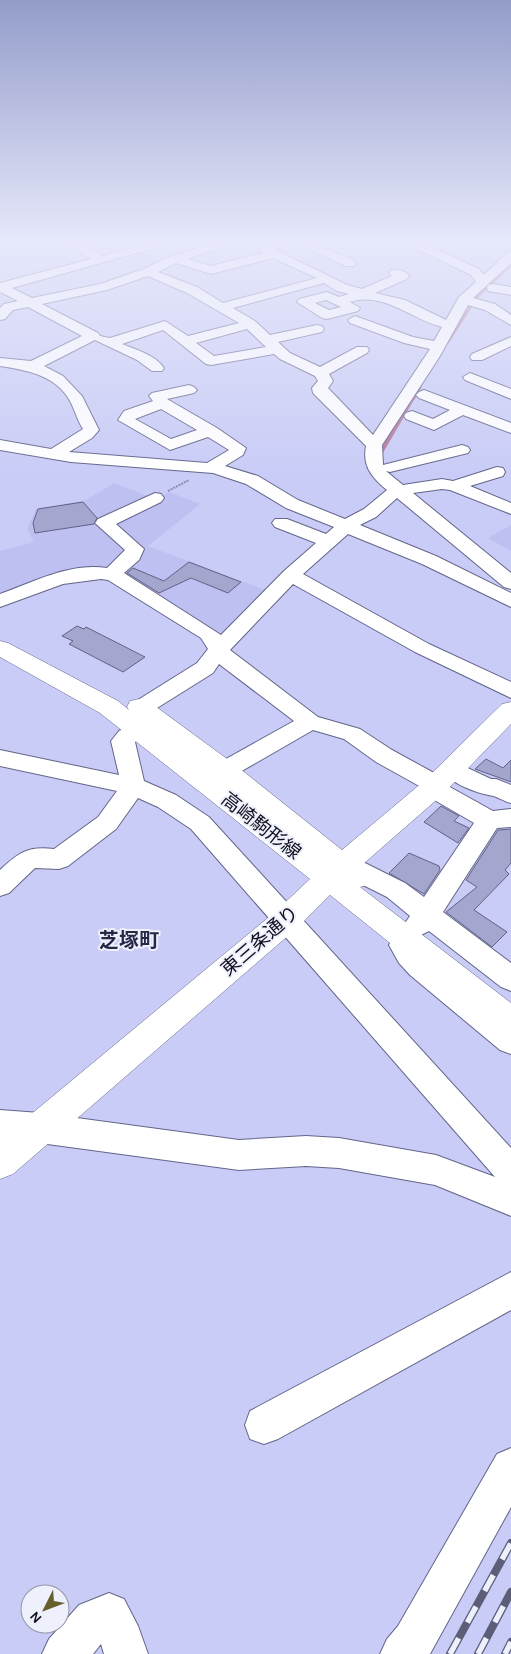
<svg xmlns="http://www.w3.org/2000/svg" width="511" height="1654" font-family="Karla,'Noto Sans JP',sans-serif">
	<rect width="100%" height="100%" fill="#c9ccf6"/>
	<path fill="#bdc0f1" d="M152,249l13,5 -27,10 -2,-1v-4l-10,-3z
		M114,483l42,16 13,-7 31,12 -52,42 123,46 -49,49 -110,-69 -112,27v-48l34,-9 -7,-13 9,-20 50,-9z
		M511,525v26l-23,-13z"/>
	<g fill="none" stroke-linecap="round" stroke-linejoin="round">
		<path stroke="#b47a9e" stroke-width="3" d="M447,343l29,-45 35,-33
			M414,398l6,-11"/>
		<path stroke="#b47a9e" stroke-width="4" d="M380,454l34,-58"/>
	</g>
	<path fill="#a4a6ce" stroke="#616287" d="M83,502l14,16 -3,6 -59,9 -2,-10 5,-14z
		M189,562l52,20 -13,11 -37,-15 -32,15 -32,-20 6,-5 31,13z
		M77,626l7,3 2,-2 59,30 -22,15 -54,-28 4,-3 -11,-5z
		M486,759l17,9 8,-8v22l-36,-13z
		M441,806l18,10 -5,5 15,7 -11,15 -34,-21z
		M511,829v34l-6,7 4,4 -35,36 33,22 -15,15 -46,-35 31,-25 -11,-7 32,-50z
		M409,853l30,13 1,4 -16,24 -35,-21z"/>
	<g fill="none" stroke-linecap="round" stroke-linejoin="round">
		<g stroke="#636589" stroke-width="2">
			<path id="minor" d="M64,241h15l24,15 55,-15h21l-167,47 20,10 68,-14 44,-15 22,-11 53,-17h19l-50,18 23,7 51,-13 -2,-3c17,-19 56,-6 75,3 7,2 16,4 21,10l-2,3h-8l-54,-24 -16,8 71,35 15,4 30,-13 -3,-3 2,-3c6,-1 15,1 18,6l-2,3 -32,14 30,7 41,20 13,-23 17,-15 -5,-7 -70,-34h17l61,28 5,6 23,-22 4,-1v11l-38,35 22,6 16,11v10l-26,-15 -17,-5 -28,51 -58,89 1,20 79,-20 6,2 2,3 -2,3 -78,19 -4,-1 17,14 39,-6 11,2 44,-14 6,1 2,4 -2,4 -33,10 41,17v11l-61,-24 -8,-1 -29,4 98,80v16l-7,-2 -107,-89 -21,19 -16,8 76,31 75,37v14l-89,-43 -74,-30 -45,40 126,70 82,38v16l-96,-46 -122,-68 -63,66 88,67 42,12 32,21 53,29 3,7 45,25 18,-2v18l-14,1 -54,84 68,51v28l-10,-4 -72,-56 -12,6 -10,-3 -4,-8 7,-10 -23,-19 -52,-26 -4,-7 4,-7 9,-3 9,3 52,26 19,14 50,-74 -50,-29 -3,-7 -45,-25 -32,-23 -31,-9 -80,46 -8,2 -8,-2 -4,-6 4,-6 77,-43 -75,-57 -6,9 -64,40 -8,2 -8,-2 -3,-5 3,-5 64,-40 11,-14 -7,-11 -93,-58 -7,-1 -38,5 -63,23v-13c33,-12 71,-32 107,-26l18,-18 -30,-27 3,-4 57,-26 6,1 3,4 -3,4 -45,22 28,25 -5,11 -15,13 97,62 63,-64 32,-28 -41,-16 -3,-4 3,-4h12l39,15 8,-7 -48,-19 -40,-24 -33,-11 -142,-11 -71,-12v-10l51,9 32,-20c-6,-9 -8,-19 -13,-28 -14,-26 -44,-31 -70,-35v-8l31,3 51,-25 -54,-29 -15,3 -8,9 -5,1v-12l4,-4 14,-3 -18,-9v-9l91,-24zM273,258l44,20 -94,25 -26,-16 -39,-15 18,-9 35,11zM148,276l39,17 52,30 -51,13 -23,-15 -55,17 -10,-2 -2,-3 -56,-29 65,-14zM324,283l13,8 12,3 -10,3 -12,-5 -28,7 -2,3 25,16 5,1 31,-8 2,-3 -10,-6c33,-11 61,17 92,25l-8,14 -21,-4 -58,-21 -7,4 2,3 54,20 26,6 -57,86 -45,-47 5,-7 -4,-7 38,-21 2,-3 -2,-3h-10l-37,20 -30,-14 -12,-11 44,-10 2,-3 -2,-3 -5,-1 -47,10 -15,-14 -22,-13zM326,300l15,7 -12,3 -14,-7zM247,329l19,18 -52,9 -18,-13zM163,330l43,34 5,1 63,-11 6,5 35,17 3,5 -6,7 1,5 53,53c-4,20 6,32 21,44l-23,19 -19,10 -47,-19 -40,-24 -33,-10 18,-11 3,-7 -29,-20 -50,-29 27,-6 3,-3 -3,-3 -5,-2 -37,8 -3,3 4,5 -29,10 -6,9 52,30 38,-13 21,13 -22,13 -138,-11 23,-14 7,-8 -17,-34 -19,-20 -19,-10 51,-26 42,20 15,11h10l2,-3c-9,-13 -27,-18 -42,-24zM161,409l36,21 -26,9 -36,-20z
				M493,284l18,3v8l-23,-4 -1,-3 1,-3z
				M511,337v9l-29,14h-10l-2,-3 2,-3z
				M470,373l41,16v10l-46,-19 -2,-3z
				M424,390l87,33v10l-48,-18 -29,15 -28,-11 -2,-3 2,-3 6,-2 21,8 17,-9 -31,-12 -3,-3 3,-3z
				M138,722l8,2 3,5 -3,5 -11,8 9,39 32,14 33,22 302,331v68l-76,-31 -96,-17 -33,-2 -67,4 -199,-27 -40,-3v-30l40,3 199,27 67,-4 33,2 97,17 59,22 -304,-348 -33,-22 -20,-9 -22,31 -48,37 -9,3 -24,-1 -26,25 -9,3v-26c19,-18 28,-24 54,-21l44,-32 19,-26 -117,-25v-16l119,25 -8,-34 8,-10z
				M453,761l38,18h5l15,6v18c-6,-1 -13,-6 -18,-7 -16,-3 -43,-12 -52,-27l4,-6z
				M403,934l10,3c22,36 65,62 98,87v30l-11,-4 -90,-75 -11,-12 -10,-18 4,-8z
				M511,1272v38l-233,129 -14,5 -14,-5 -5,-14 5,-14z
				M511,1448v59l-81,147h-50l7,-15 11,-13 99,-172z
				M109,1593l15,6 14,27 10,28h-44l-3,-10 -8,10h-51l7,-15 30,-34z"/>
		</g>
		<g stroke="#636589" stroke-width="1">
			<path id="major" d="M0,641l8,2 110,58 11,9 -2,-3 3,-6 9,-2 9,2 86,63 108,86 82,-69 78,-77 9,-2v22l-69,71 -80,70 9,12 -4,8 -7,2 151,116v32l-11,-4 -170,-136 -33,33 -284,246 -13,5v-39l275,-228 35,-33 -210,-166 -100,-56z"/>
		</g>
		<path stroke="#8c8eaf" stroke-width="2" stroke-dasharray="2 1" stroke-linecap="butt" d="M168,491l21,-11"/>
		<use href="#minor" fill="#fff" fill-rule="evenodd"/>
		<use href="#major" fill="#fff" fill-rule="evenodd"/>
		<g stroke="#5c5e78" stroke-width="8">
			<path id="rail" d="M450,1654l61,-111
				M478,1654l33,-62
				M505,1654l6,-12"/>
		</g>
		<use href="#rail" stroke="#eef0fc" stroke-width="5.5" stroke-dasharray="18" stroke-linecap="butt"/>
	</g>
	<linearGradient id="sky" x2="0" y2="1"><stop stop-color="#939dca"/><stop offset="0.51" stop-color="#e7e8fb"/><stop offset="1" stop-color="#e7e8fb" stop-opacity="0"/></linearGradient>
	<rect width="511" height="473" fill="url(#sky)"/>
	<g text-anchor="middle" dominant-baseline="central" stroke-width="4" stroke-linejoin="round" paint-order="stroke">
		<g font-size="19" fill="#10111f" stroke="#eef0fc">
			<text transform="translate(261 826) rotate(38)">高崎駒形線</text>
			<text transform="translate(260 941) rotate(-41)">東三条通り</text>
		</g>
		<g font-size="20" font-weight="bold" fill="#272747" stroke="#eef0fc">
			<text x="129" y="940">芝塚町</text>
		</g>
	</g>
	<g transform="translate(45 1609) rotate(228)"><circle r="24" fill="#eef0fc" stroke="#9597a4"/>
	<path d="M0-4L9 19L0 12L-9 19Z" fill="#665f2c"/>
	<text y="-8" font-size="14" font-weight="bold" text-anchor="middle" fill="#10111f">N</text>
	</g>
</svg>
